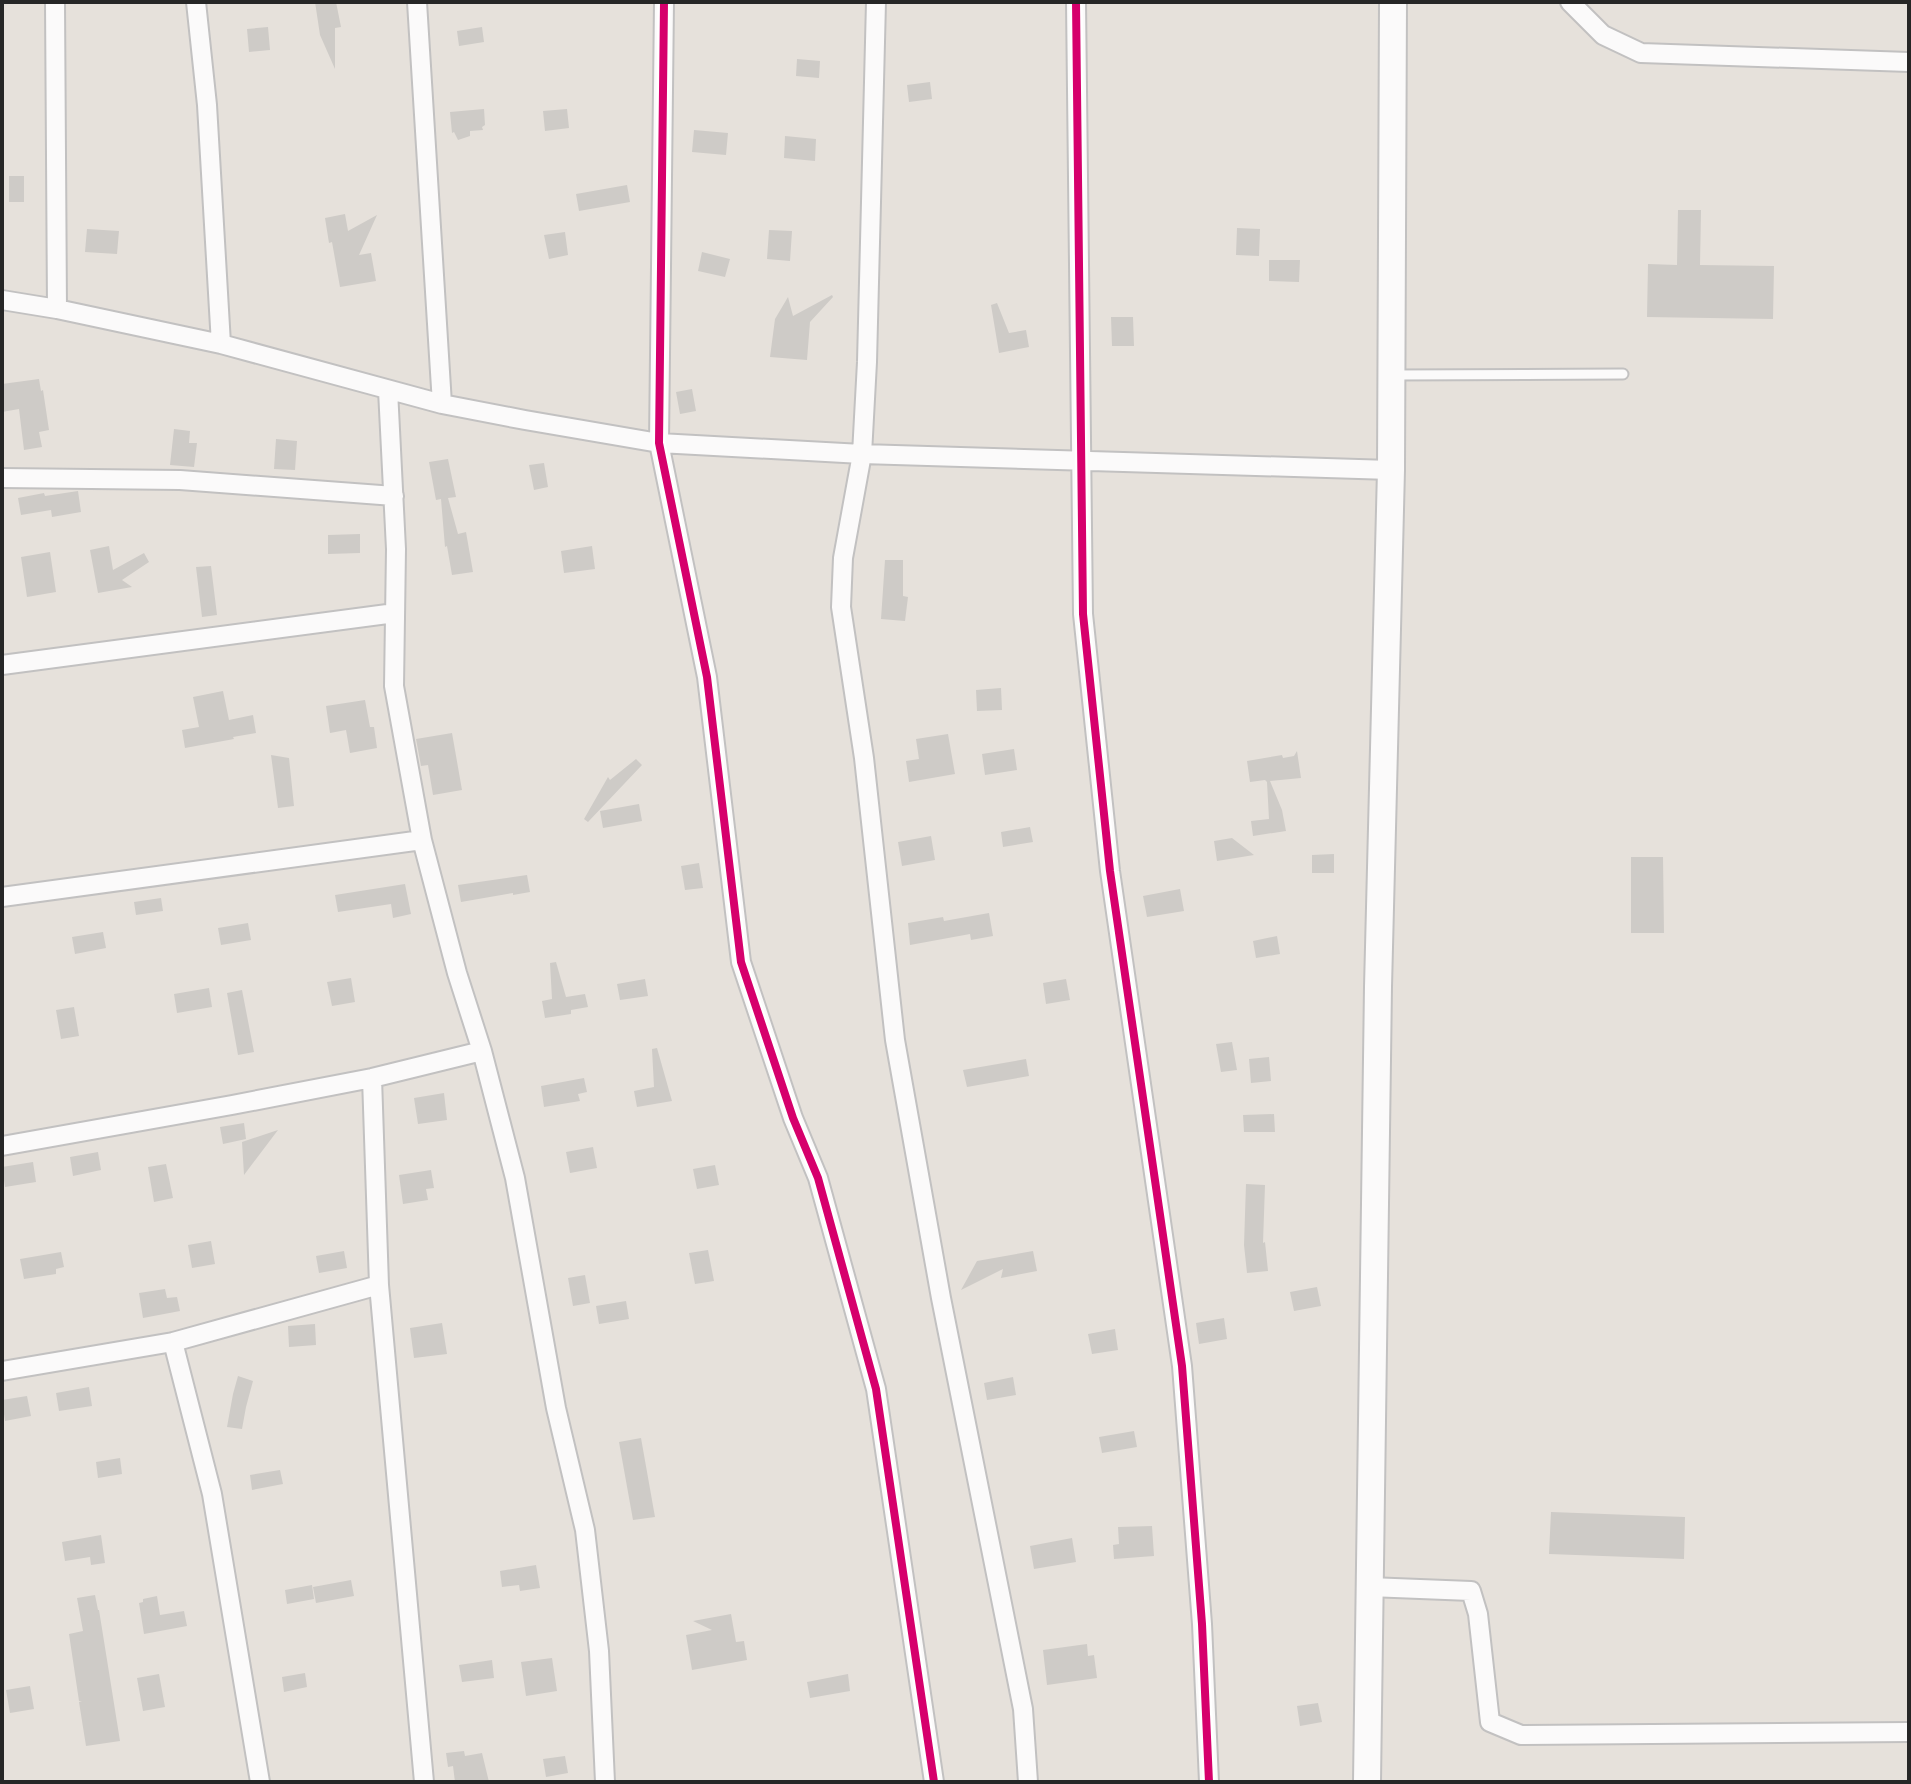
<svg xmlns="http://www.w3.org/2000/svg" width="1911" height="1784" font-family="'Archivo Narrow',sans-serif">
	<rect width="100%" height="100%" fill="#e6e1db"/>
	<path fill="#cecbc7" d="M315,2h21l5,25 -6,1v41l-15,-34z
		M268,27l2,23 -21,2 -2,-23z
		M482,27l2,15 -25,4 -2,-15z
		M797,59l23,2 -1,17 -23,-2z
		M930,82l2,17 -23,3 -2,-17z
		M484,109l1,16 -3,2 1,3 -13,1v5l-12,4 -4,-8 -2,1 -2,-21z
		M567,109l2,19 -24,3 -2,-20z
		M694,130l34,3 -2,22 -34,-3z
		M785,136l31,3 -1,22 -31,-3z
		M9,176h15v26h-15z
		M627,185l3,17 -51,9 -3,-17z
		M1678,210h23l-1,55 74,1 -1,53 -126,-2 1,-53 29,1z
		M345,214l3,17 29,-16 -18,40 12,-2 5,28 -36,6 -8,-45 -3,1 -4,-25z
		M1237,228l23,1 -1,27 -23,-1z
		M87,229l32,2 -2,23 -32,-2z
		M769,230l23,1 -2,30 -23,-2z
		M565,232l3,23 -19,4 -5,-24z
		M702,252l28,7 -5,18 -27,-6z
		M1269,260h31l-1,22 -30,-1z
		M832,295l1,2 -23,25 -3,38 -37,-3 5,-38 13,-22 5,19z
		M997,303l12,30 17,-3 3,17 -30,6 -8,-48z
		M1111,317h22l1,29h-22z
		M39,379l2,12 2,-1 6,40 -10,2 3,15 -18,3 -5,-41 -17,3v-28z
		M692,389l4,22 -16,3 -4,-22z
		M174,429l16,2 -1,12h8l-3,24 -24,-2z
		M276,439l21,2 -2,29 -21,-1z
		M448,459l8,38 -8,1 10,36 8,-2 7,40 -21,3 -5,-29 -2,1 -4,-48 -5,1 -7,-38z
		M544,463l4,24 -14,3 -5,-25z
		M78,491l3,21 -29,5 -1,-7 -30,5 -3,-17 26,-5 1,3z
		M360,534v19l-32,1v-19z
		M109,546l4,24 31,-17 5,9 -27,18 10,7 -34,6 -8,-43z
		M592,546l3,23 -31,4 -3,-22z
		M50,552l6,40 -29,5 -6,-40z
		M885,560h18v36l5,1 -3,24 -24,-2z
		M211,566l6,49 -15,2 -6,-50z
		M1001,688l1,22 -25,1 -1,-21z
		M223,691l6,29 24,-5 3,18 -23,4 1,2 -49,9 -3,-18 17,-3 -6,-30z
		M365,700l5,27h4l3,21 -27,5 -4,-23 -16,3 -4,-27z
		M452,733l10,57 -29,5 -5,-30 -7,1 -5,-27z
		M948,734l7,40 -46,8 -3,-21 13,-2 -3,-20z
		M1014,749l3,21 -32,5 -3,-21z
		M1297,751l4,27 -31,3 12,29 4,21 -33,5 -2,-15 18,-2 -2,-37 -2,-2 -15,2 -3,-21 35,-6 1,3 11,-2z
		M271,755l18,3 5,48 -16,2z
		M636,759l6,6 -54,57 -4,-3 24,-42 2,3z
		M639,804l3,17 -39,7 -3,-17z
		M1030,827l3,15 -30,5 -2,-15z
		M931,836l4,24 -33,6 -4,-24z
		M1232,838l22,17 -37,6 -3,-20z
		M1334,854v19h-22v-18z
		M1631,857h32l1,76h-33z
		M699,863l4,25 -18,2 -4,-24z
		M527,875l3,17 -17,3v-2l-52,9 -3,-17z
		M405,884l6,30 -18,4 -2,-14 -53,8 -3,-17z
		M1180,889l4,22 -37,6 -4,-21z
		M161,898l2,13 -27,4 -2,-13z
		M989,913l4,23 -22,4 -1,-6 -60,11 -2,-22 35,-6 1,4z
		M248,923l3,17 -30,5 -3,-17z
		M103,932l3,16 -31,6 -3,-17z
		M1277,936l3,18 -24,4 -3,-17z
		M556,962l10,35 19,-3 3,13 -17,3v4l-26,4 -3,-17 10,-2 -2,-36z
		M351,978l4,24 -23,4 -5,-24z
		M645,979l3,17 -28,4 -3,-16z
		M1066,979l4,21 -24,4 -3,-21z
		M209,988l3,19 -35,6 -3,-19z
		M242,990l12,62 -16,3 -11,-62z
		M74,1007l5,29 -18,3 -5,-29z
		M1232,1042l5,28 -16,2 -5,-28z
		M657,1048l15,53 -35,6 -3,-16 20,-4 -2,-38z
		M1269,1057l2,24 -20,2 -2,-24z
		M1026,1059l3,17 -62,11 -4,-17z
		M584,1078l3,14 -9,2 2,7 -36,6 -3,-21z
		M444,1093l3,27 -29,4 -4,-26z
		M1274,1114l1,18h-31l-1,-17z
		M244,1123l2,16 -23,5 -3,-17z
		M278,1130l-34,45 -2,-33z
		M593,1147l4,21 -27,5 -4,-21z
		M98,1152l3,18 -28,6 -3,-19z
		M33,1162l3,20 -31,5 -3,-20z
		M166,1164l7,34 -19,4 -6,-35z
		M715,1165l4,20 -22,4 -4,-20z
		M431,1170l3,18 -8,1 2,11 -25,4 -4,-29z
		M1246,1184l19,1 -2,58 2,-1 3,29 -21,2 -3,-28z
		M211,1241l4,23 -23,4 -4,-23z
		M708,1250l6,31 -19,3 -6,-31z
		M344,1251l3,17 -28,5 -3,-17z
		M1033,1251l4,20 -36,7 2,-9 -42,21 16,-29z
		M61,1252l3,15 -8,2v5l-32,5 -4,-20z
		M585,1275l5,28 -17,3 -5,-28z
		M1317,1287l4,19 -27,5 -4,-19z
		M165,1289l2,9 10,-1 3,14 -37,7 -4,-25z
		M626,1301l3,18 -30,5 -3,-18z
		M1224,1318l3,21 -28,5 -3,-21z
		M442,1323l5,31 -33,4 -4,-30z
		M315,1324l1,21 -27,2 -1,-21z
		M1115,1329l3,21 -26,4 -4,-20z
		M238,1376l15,5 -7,26 -4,22 -15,-2 6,-33z
		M1013,1377l3,18 -29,5 -3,-17z
		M89,1387l3,19 -33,5 -3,-18z
		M27,1396l4,20 -26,5 -3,-21z
		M1134,1431l3,16 -35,6 -3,-16z
		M641,1438l14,79 -22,3 -14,-78z
		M120,1458l2,16 -24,4 -2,-16z
		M280,1470l3,14 -31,6 -2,-15z
		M1551,1512l134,5 -1,42 -135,-5z
		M1152,1526l2,30 -40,3 -1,-14 6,-1 -1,-17z
		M101,1535l4,28 -14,2 -1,-8 -25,4 -3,-19z
		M1072,1538l4,24 -42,7 -4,-23z
		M536,1565l4,23 -20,3 -1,-6 -17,2 -2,-16z
		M351,1580l3,16 -38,7 -3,-16z
		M312,1585l2,14 -27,5 -2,-14z
		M95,1595l3,15h1l21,131 -34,5 -7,-44 3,-1h-3l-10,-67 14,-3 -6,-33z
		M157,1596l3,19 24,-4 3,15 -43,8 -5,-31 4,-1v-3z
		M731,1614l5,28 8,-1 3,19 -55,10 -6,-35 26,-5 -19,-9z
		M1087,1644l1,12 6,-1 3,23 -50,7 -4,-35z
		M552,1658l5,33 -31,5 -5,-34z
		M492,1660l2,18 -32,4 -3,-17z
		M305,1673l2,14 -23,5 -2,-15z
		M159,1674l6,33 -22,4 -6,-33z
		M848,1674l2,17 -40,7 -3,-16z
		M30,1686l4,23 -24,4 -4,-23z
		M1318,1703l4,19 -22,4 -3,-20z
		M464,1751l1,5 17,-3 7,29h-34l-2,-16 -5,1 -2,-14z
		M565,1756l3,17 -22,4 -3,-18z"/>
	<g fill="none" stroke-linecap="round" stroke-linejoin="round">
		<g stroke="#c2c1c1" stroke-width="13">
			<path id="service" d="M1395,375l228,-1"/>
		</g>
		<g stroke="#c2c1c1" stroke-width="22">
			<path id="minor" d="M55,2l2,307
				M196,2l11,103 14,239
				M417,2l25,402
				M664,2l-5,441 48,234 34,285 52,156 25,60 58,211 58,393
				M876,2l-9,360 -5,92 -19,104 -2,49 23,151 31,282 46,258 82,411 5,73
				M1076,2l7,612 27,257 72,495 20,258 7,158
				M1570,2l33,33 38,18 268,9
				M2,300l55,9 164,35 221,60 83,16 134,23 203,11 529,16
				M388,390l8,159 -2,137 28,154 35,133 25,78 33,127 41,230 29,122 14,121 6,131
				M2,478l178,2 214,16
				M2,665l393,-52
				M2,897l420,-57
				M372,1078l7,207 45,497
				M2,1146l230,-41 140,-27 110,-27
				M173,1342l39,152 48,288
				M2,1371l171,-29 206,-57
				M1369,1587l102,4 7,23 12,108 31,13 388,-3"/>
		</g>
		<g stroke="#c2c1c1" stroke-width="30">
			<path id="secondary" d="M1367,1782l11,-795 13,-517 2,-468"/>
		</g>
		<use href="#service" stroke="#fbfafa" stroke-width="9"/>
		<use href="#minor" stroke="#fbfafa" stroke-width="18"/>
		<use href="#secondary" stroke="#fbfafa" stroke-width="26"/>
		<g stroke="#fff" stroke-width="13">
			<path id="cycleway" d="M664,2l-5,441 48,234 34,285 52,156 25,60 58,211 58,393
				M1076,2l7,612 27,257 72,495 20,258 7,158"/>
		</g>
		<use href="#cycleway" stroke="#d6006c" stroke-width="8"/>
	</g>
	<rect width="1911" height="1784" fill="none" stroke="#262626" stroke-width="8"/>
</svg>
